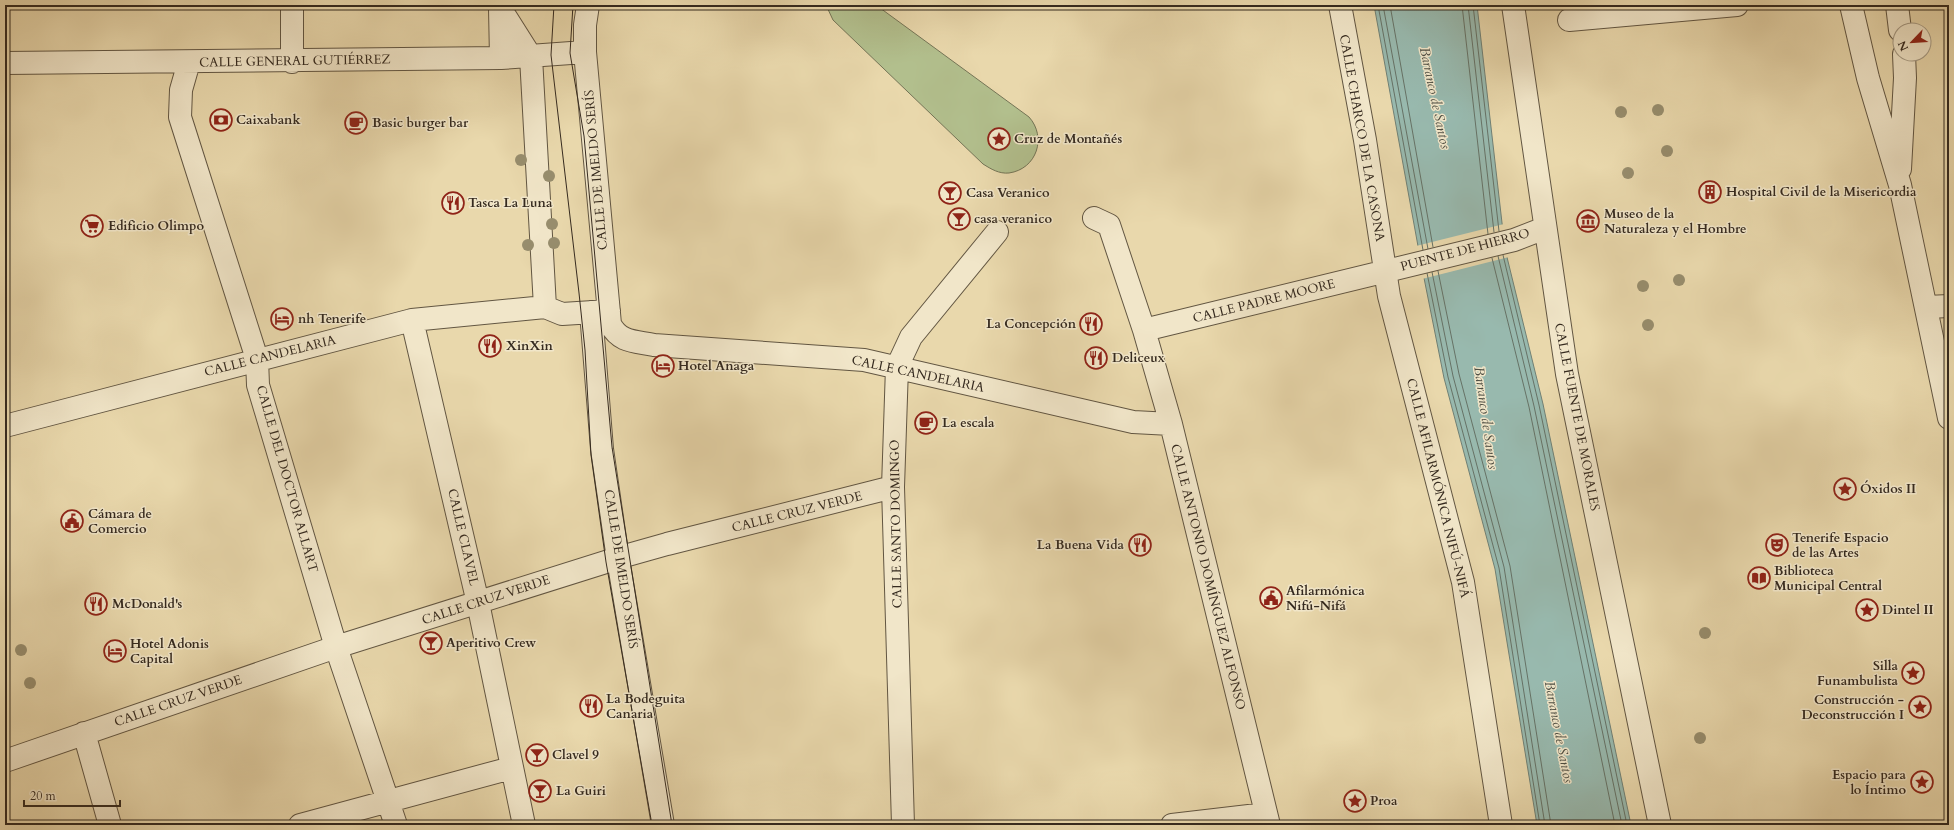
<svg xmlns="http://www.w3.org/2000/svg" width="1954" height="830" font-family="Cardo,serif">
	<rect width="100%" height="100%" fill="#e9d8ac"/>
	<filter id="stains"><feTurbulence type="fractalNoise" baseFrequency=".005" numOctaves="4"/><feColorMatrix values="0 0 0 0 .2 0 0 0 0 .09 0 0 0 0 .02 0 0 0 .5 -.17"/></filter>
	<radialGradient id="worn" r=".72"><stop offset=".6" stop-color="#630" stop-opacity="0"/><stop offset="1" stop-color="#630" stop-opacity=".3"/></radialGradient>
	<path fill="#b2bf8d" stroke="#747456" d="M826,5h50l153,112c18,20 8,52 -20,56 -10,1 -18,-4 -26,-9l-150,-144z"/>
	<path fill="#98b9ae" stroke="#708075" d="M1374,5h103l28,244 38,155 88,421h-94l-42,-256 -51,-191 -22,-110z"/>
	<path fill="#e9d8ac" d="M1504,224l5,33 -87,22 -6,-33z"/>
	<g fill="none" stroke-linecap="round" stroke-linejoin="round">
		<path stroke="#667266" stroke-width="1" d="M1378,5l45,245
			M1383,5l45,244
			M1390,5l43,242
			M1462,5l26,229
			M1468,5l26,227
			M1473,5l26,226
			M1503,255l36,150 88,420
			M1498,256l36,150 88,419
			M1492,258l37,149 86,418
			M1438,271l21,103 51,192 41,259
			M1432,272l21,104 51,191 41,258
			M1427,273l21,104 51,191 41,257"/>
		<g stroke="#625642" stroke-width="24">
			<path id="street" d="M588,5l-3,20v27l25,272c10,19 25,17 44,21l210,15 269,62 38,2
				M1340,5l25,135 24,156 74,286 38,243
				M1513,5l54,369 93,451
				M1851,5l17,73 32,107 49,233
				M1897,5l3,25
				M500,8l31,49 14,250
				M500,8l1,50
				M1569,20l168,-15
				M189,62l-8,28 -1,27 77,242 1,26 78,262 60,178
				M292,62v-57
				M5,63l496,-5 84,-6
				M1900,169l5,-91 -1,-24
				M1094,218l15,7 35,105 27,94 98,401
				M1927,307l22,-1
				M591,312l11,137 16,110 45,266
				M412,320l66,283 46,222
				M1144,330l370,-90 31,-12
				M5,426l407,-106 133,-13 17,7 47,-3
				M84,733l26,92
				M5,761l331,-114 292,-92 39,-11 226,-57
				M300,825l211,-57
				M903,825l-10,-338 4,-120 14,-30 86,-105
				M1172,825l94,-11"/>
		</g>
		<use href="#street" stroke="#f1e6c9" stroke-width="22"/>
		<path stroke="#352a1f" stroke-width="1" d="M554,5l-3,50 28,238 6,57 6,105 15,107 46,263
			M573,5l-3,48 14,83 28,311 60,378"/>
	</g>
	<g fill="#978d6d">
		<circle cx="1658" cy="110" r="6"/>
		<circle cx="1621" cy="112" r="6"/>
		<circle cx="1667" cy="151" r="6"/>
		<circle cx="521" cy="160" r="6"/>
		<circle cx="1628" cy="173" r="6"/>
		<circle cx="549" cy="176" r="6"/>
		<circle cx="552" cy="224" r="6"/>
		<circle cx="554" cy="243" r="6"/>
		<circle cx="528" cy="245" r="6"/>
		<circle cx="1679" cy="280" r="6"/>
		<circle cx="1643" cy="286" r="6"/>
		<circle cx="1648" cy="325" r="6"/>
		<circle cx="1705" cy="633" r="6"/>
		<circle cx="21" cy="650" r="6"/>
		<circle cx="30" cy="683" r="6"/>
		<circle cx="1700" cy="738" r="6"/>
	</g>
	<defs>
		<g id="bank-ring" transform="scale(1.15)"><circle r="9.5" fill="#f1e6c9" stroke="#8f2418" stroke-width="1.5"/><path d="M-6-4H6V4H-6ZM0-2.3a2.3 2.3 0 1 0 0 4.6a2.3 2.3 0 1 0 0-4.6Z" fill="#8f2418"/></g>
		<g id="cafe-ring" transform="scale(1.15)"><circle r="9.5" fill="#f1e6c9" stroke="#8f2418" stroke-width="1.5"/><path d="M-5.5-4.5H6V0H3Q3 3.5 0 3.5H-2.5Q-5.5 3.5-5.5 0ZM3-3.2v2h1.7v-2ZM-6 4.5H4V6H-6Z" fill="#8f2418"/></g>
		<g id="sight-ring" transform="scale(1.15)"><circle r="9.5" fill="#f1e6c9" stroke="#8f2418" stroke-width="1.5"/><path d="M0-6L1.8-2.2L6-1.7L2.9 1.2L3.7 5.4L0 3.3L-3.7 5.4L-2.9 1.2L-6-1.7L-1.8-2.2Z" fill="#8f2418"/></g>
		<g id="building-ring" transform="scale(1.15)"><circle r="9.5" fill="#f1e6c9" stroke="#8f2418" stroke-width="1.5"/><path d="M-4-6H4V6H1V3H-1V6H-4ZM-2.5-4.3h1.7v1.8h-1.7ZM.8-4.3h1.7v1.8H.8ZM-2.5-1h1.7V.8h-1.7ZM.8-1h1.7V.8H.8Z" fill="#8f2418"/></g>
		<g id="bar-ring" transform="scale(1.15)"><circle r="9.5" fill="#f1e6c9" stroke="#8f2418" stroke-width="1.5"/><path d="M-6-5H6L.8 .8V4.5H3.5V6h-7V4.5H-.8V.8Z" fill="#8f2418"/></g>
		<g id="restaurant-ring" transform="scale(1.15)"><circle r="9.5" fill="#f1e6c9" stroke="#8f2418" stroke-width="1.5"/><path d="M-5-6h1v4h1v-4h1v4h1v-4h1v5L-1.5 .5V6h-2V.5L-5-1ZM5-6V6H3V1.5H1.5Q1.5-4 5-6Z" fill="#8f2418"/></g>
		<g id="museum-ring" transform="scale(1.15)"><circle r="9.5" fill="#f1e6c9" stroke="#8f2418" stroke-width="1.5"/><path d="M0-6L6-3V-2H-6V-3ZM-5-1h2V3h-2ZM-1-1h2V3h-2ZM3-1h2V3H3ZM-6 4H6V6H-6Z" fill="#8f2418"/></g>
		<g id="supermarket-ring" transform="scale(1.15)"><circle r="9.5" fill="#f1e6c9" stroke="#8f2418" stroke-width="1.5"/><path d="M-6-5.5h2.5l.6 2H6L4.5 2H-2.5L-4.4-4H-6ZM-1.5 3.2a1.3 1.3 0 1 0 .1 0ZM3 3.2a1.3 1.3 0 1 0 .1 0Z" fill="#8f2418"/></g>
		<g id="hotel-ring" transform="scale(1.15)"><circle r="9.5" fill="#f1e6c9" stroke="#8f2418" stroke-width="1.5"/><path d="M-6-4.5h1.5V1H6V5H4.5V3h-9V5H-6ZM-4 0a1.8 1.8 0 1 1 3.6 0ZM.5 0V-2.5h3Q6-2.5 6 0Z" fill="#8f2418"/></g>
		<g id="civic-ring" transform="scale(1.15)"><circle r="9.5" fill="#f1e6c9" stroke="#8f2418" stroke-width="1.5"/><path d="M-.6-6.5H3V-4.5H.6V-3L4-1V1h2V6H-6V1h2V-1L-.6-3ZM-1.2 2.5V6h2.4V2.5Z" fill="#8f2418"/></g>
		<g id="theatre-ring" transform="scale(1.15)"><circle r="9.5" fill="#f1e6c9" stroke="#8f2418" stroke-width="1.5"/><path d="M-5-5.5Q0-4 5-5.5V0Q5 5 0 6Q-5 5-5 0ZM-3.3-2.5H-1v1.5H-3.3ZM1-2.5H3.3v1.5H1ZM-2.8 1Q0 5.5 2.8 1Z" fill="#8f2418"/></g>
		<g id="library-ring" transform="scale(1.15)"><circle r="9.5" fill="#f1e6c9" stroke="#8f2418" stroke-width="1.5"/><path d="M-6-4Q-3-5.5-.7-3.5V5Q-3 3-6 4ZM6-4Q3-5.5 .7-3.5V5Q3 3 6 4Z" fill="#8f2418"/></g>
	</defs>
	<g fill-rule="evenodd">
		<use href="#bank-ring" x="221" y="120"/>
		<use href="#cafe-ring" x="356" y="123"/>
		<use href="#sight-ring" x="999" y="139"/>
		<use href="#building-ring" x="1710" y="192"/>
		<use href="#bar-ring" x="950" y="193"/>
		<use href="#restaurant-ring" x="453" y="203"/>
		<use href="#bar-ring" x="959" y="219"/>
		<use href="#museum-ring" x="1588" y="221"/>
		<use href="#supermarket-ring" x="92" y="226"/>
		<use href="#hotel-ring" x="282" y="319"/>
		<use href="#restaurant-ring" x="1091" y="324"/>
		<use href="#restaurant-ring" x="490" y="346"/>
		<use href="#restaurant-ring" x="1096" y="358"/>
		<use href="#hotel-ring" x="663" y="366"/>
		<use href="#cafe-ring" x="926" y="423"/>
		<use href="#sight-ring" x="1845" y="489"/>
		<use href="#civic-ring" x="72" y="521"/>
		<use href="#restaurant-ring" x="1140" y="545"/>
		<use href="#theatre-ring" x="1777" y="545"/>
		<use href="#library-ring" x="1759" y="578"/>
		<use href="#civic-ring" x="1271" y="598"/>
		<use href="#restaurant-ring" x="96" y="604"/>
		<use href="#sight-ring" x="1867" y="610"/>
		<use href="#bar-ring" x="431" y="643"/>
		<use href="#hotel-ring" x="115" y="651"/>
		<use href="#sight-ring" x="1913" y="673"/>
		<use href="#restaurant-ring" x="591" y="706"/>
		<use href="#sight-ring" x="1920" y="707"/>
		<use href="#bar-ring" x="537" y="755"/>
		<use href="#sight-ring" x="1922" y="782"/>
		<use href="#bar-ring" x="540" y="791"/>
		<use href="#sight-ring" x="1355" y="801"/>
	</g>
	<g text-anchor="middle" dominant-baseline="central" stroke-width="3" stroke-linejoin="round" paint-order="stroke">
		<g font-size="13" fill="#352a1f" stroke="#f1e6c9">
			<text transform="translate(295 61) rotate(-1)">CALLE GENERAL GUTIÉRREZ</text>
			<text transform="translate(1362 138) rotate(80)">CALLE CHARCO DE LA CASONA</text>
			<text transform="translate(596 170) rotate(-95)">CALLE DE IMELDO SERÍS</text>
			<text transform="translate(1465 250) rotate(-15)">PUENTE DE HIERRO</text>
			<text transform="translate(1264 301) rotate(-14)">CALLE PADRE MOORE</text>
			<text transform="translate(270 356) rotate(-14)">CALLE CANDELARIA</text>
			<text transform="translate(918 374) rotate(12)">CALLE CANDELARIA</text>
			<text transform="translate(1577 417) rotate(79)">CALLE FUENTE DE MORALES</text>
			<text transform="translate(287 479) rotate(74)">CALLE DEL DOCTOR ALLART</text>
			<text transform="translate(1438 488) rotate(76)">CALLE AFILARMÓNICA NIFÚ-NIFÁ</text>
			<text transform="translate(797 512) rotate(-14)">CALLE CRUZ VERDE</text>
			<text transform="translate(896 524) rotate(-91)">CALLE SANTO DOMINGO</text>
			<text transform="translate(463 537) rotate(77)">CALLE CLAVEL</text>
			<text transform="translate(621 569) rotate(81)">CALLE DE IMELDO SERÍS</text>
			<text transform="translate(1208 577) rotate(76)">CALLE ANTONIO DOMÍNGUEZ ALFONSO</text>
			<text transform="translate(486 600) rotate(-18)">CALLE CRUZ VERDE</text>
			<text transform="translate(178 701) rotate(-19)">CALLE CRUZ VERDE</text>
		</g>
		<g font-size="13" font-weight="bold" fill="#352a1f" stroke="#f1e6c9" text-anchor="start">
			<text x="236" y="120">Caixabank</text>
			<text x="372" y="123">Basic burger bar</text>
			<text x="1014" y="139">Cruz de Montañés</text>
			<text x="1726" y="192">Hospital Civil de la Misericordia</text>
			<text x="966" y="193">Casa Veranico</text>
			<text x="468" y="203">Tasca La Luna</text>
			<text x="1604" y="214">Museo de la<tspan x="1604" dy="15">Naturaleza y el Hombre</tspan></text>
			<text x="974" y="219">casa veranico</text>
			<text x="108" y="226">Edificio Olimpo</text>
			<text x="298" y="319">nh Tenerife</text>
			<text x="1076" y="324" text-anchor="end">La Concepción</text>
			<text x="506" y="346">XinXin</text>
			<text x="1112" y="358">Deliceux</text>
			<text x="678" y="366">Hotel Anaga</text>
			<text x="942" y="423">La escala</text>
			<text x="1860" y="489">Óxidos II</text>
			<text x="88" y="514">Cámara de<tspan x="88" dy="15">Comercio</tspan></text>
			<text x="1792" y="538">Tenerife Espacio<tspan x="1792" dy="15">de las Artes</tspan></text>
			<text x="1124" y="545" text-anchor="end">La Buena Vida</text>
			<text x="1774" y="571">Biblioteca<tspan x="1774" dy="15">Municipal Central</tspan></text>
			<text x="1286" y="591">Afilarmónica<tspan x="1286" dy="15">Nifú-Nifá</tspan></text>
			<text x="112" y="604">McDonald's</text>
			<text x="1882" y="610">Dintel II</text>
			<text x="446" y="643">Aperitivo Crew</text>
			<text x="130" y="644">Hotel Adonis<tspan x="130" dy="15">Capital</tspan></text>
			<text x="1898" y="666" text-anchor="end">Silla<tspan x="1898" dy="15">Funambulista</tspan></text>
			<text x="606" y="699">La Bodeguita<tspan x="606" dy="15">Canaria</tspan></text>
			<text x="1904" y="700" text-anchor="end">Construcción -<tspan x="1904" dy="15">Deconstrucción I</tspan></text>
			<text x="552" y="755">Clavel 9</text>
			<text x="1906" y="775" text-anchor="end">Espacio para<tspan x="1906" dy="15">lo Íntimo</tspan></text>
			<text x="556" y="791">La Guiri</text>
			<text x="1370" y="801">Proa</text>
		</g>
		<g font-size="14" font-style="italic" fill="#4e4e43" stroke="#f1e6c9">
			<text transform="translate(1435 98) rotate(78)">Barranco de Santos</text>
			<text transform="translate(1486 418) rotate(82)">Barranco de Santos</text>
			<text transform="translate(1559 732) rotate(79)">Barranco de Santos</text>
		</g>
	</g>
	<rect width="1954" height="830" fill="none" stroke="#e9d8ac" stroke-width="20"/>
	<rect x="6" y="6" width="1942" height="818" fill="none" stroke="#352a1f" stroke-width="2"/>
	<rect x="10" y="10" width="1934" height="810" fill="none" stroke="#352a1f"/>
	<g transform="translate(1912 42) rotate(245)"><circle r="19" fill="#f1e6c9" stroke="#a69b85"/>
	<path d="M0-3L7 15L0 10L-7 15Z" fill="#8f2418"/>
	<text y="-6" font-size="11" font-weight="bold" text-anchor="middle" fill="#352a1f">N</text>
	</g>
	<path d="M24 800v6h96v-6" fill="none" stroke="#352a1f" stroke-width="2"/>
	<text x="30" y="800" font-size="12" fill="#352a1f" stroke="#f1e6c9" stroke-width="3" paint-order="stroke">20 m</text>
	<rect width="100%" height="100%" filter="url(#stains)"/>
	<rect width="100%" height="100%" fill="url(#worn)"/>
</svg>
